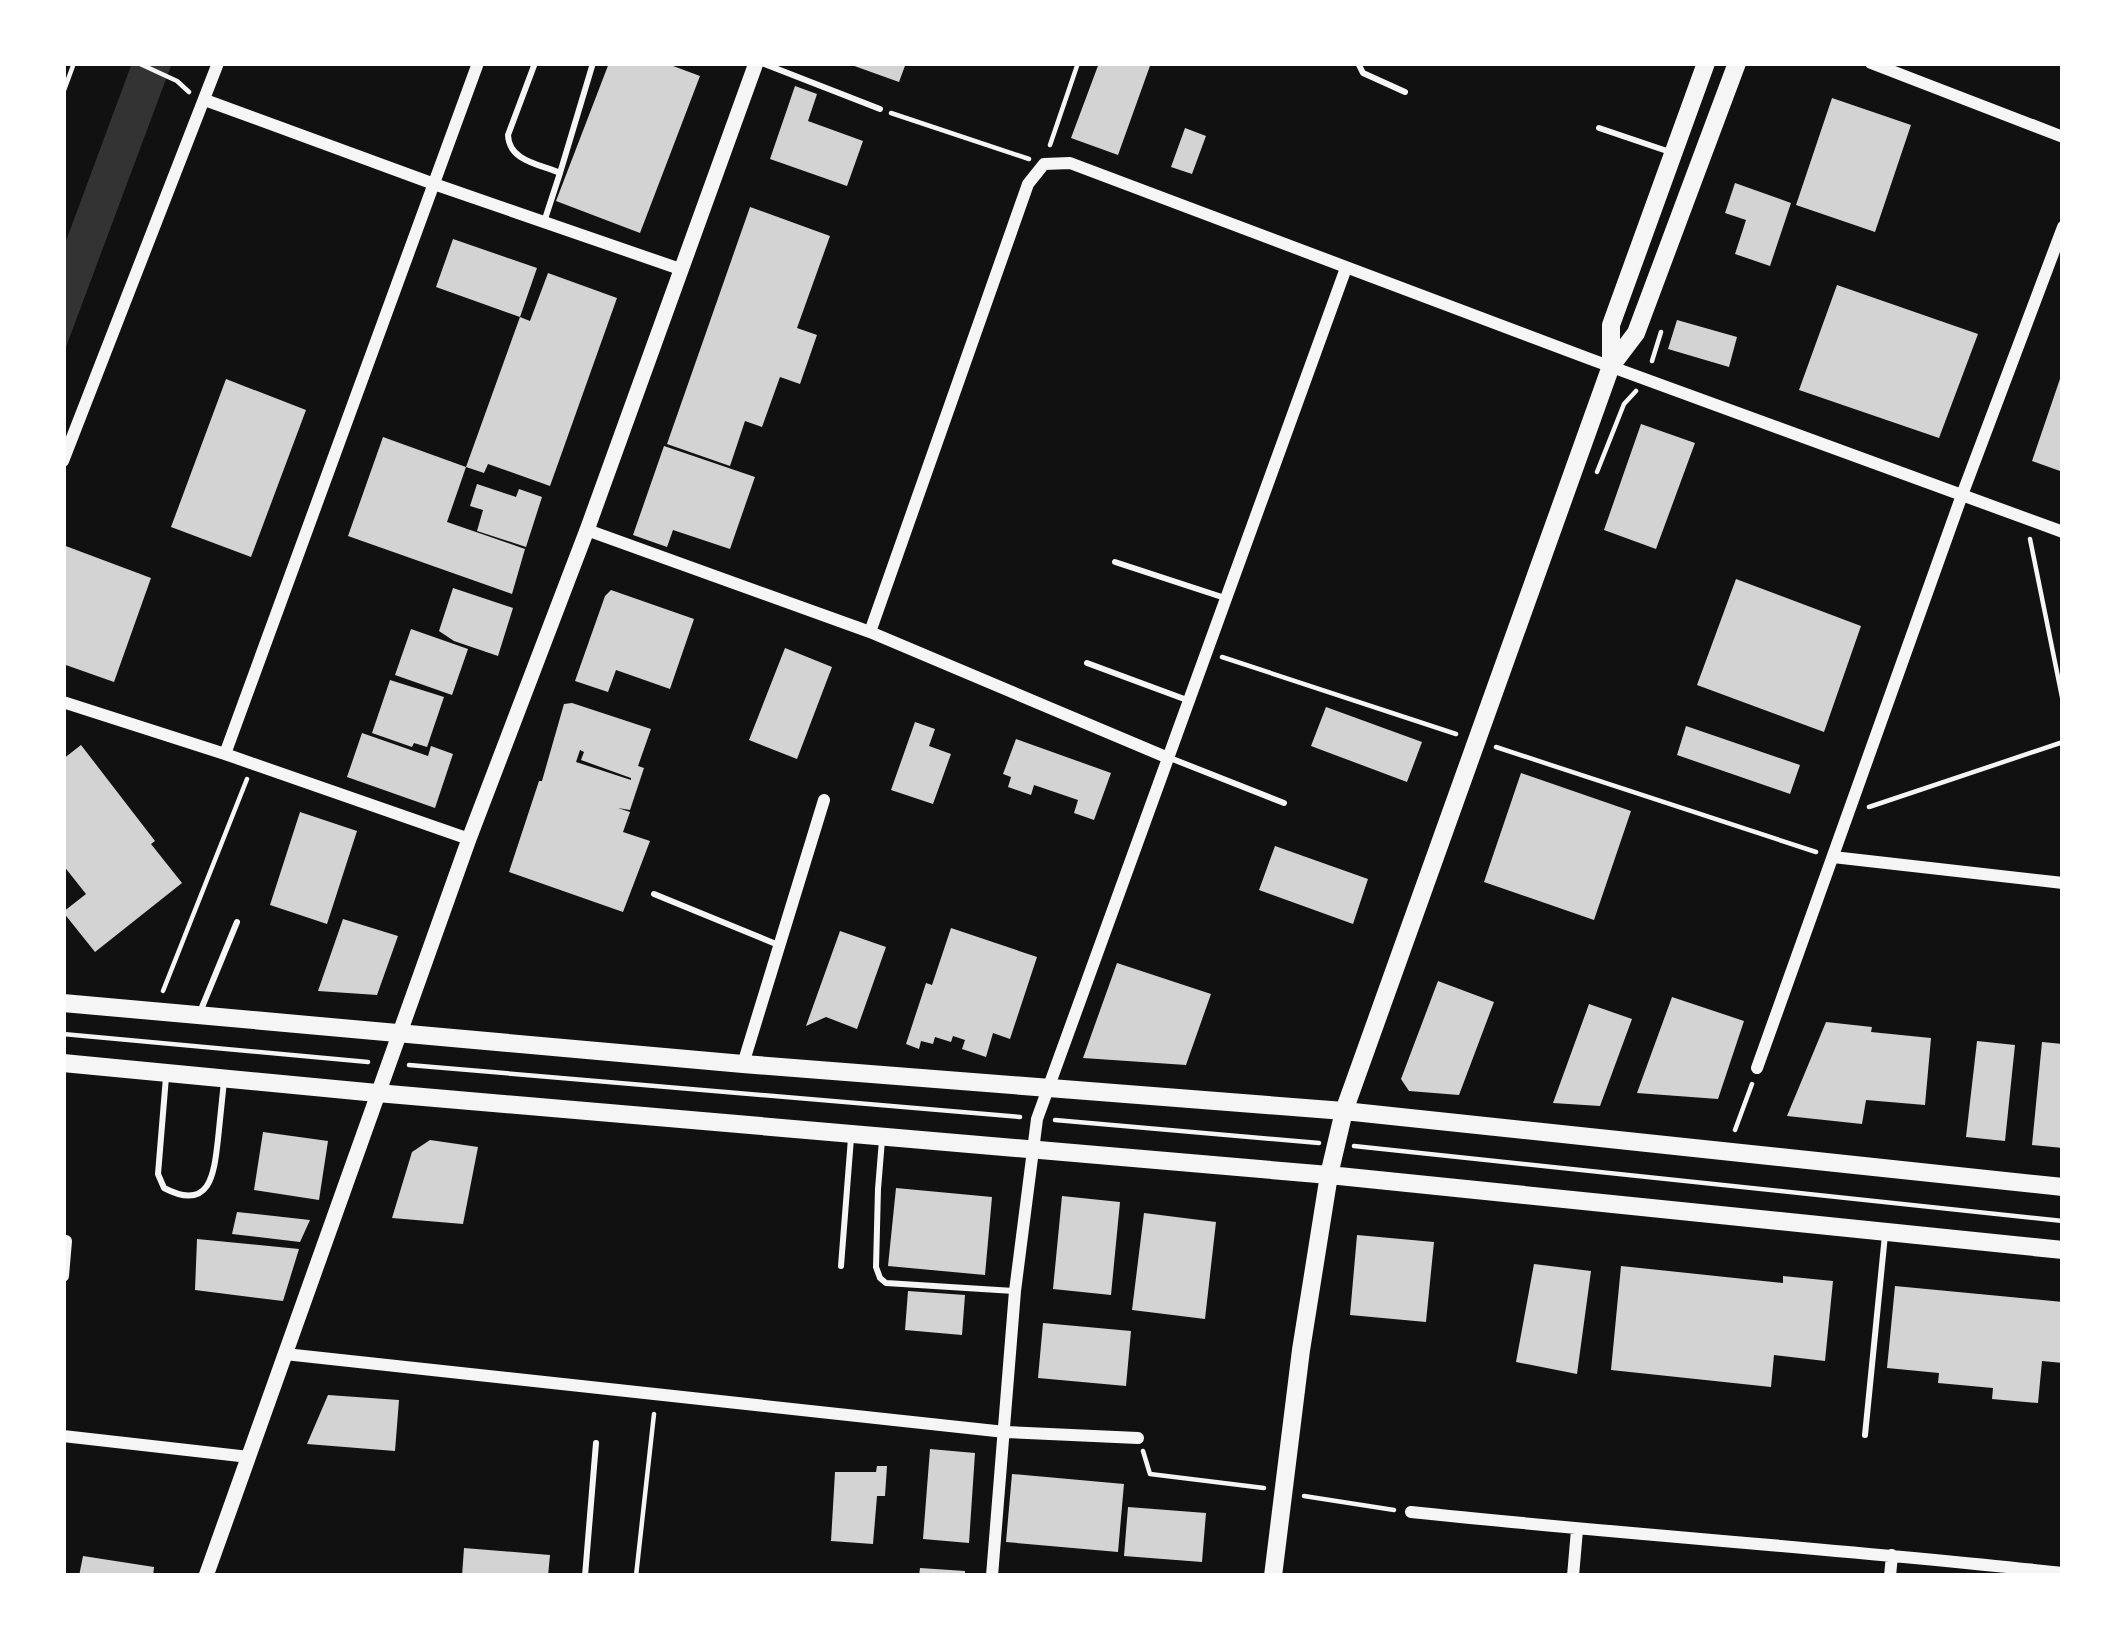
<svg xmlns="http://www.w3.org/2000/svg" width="2126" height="1639" font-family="Rubik,sans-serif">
	<rect width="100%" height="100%" fill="#111"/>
	<path fill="#333" d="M132,63h40l-109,292v-106z"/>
	<path fill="#d3d3d3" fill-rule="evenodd" d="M609,63h56l35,13 -60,157 -84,-32z
		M846,63h60l-7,19z
		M1099,63h52l-33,92 -47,-17z
		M795,86l22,8 -9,27 55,20 -16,45 -77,-27z
		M1832,98l79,27 -36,107 -79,-27z
		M1185,128l21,8 -14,38 -21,-7z
		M1735,183l56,20 -21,63 -35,-12 11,-34 -21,-7z
		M750,207l80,29 -33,92 20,7 -17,49 -20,-7 -18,50 -17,-6 -15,45 -63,-22z
		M453,239l84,29 -17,49 -84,-30z
		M548,273l69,25 -67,188 -62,-22 -4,9 -18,-6 54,-150 10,4z
		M1837,285l141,49 -39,104 -140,-48z
		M1677,320l60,17 -8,30 -61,-18z
		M2062,373l1,1v98l-31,-11z
		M226,379l80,31 -55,147 -80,-30z
		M1641,424l54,19 -39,106 -52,-19z
		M383,437l83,30 -19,55 78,27 -13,45 -164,-58z
		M664,446l91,31 -25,72 -57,-19 -6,17 -34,-12z
		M477,484l39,13 3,-8 23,8 -16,50 -49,-16 6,-21 -13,-4z
		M63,545l88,33 -37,104 -51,-18z
		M1736,579l125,47 -37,106 -127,-47z
		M453,588l60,20 -15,48 -44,-15 -15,-10z
		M611,590l83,29 -24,70 -54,-19 -8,22 -33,-11 30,-85z
		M411,629l57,20 -16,46 -57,-20z
		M785,648l47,19 -35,92 -48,-19z
		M390,680l54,17 -17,50 -13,-4 -2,4 -40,-14z
		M572,703l79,26 -13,37 6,2 -14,42 -12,-2 12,4 -7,20 27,9 -27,71 -114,-40 30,-91h3l22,-77zM580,750l4,2 -3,8 50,18v2l-55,-18z
		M1326,707l96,35 -15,40 -96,-36z
		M915,722l20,7 -6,17 22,8 -18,50 -42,-14z
		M1686,726l114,39 -10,29 -113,-39z
		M362,733l66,23 3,-10 22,8 -18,54 -88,-31z
		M1016,739l95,34 -17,47 -20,-7 4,-13 -44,-15 -3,10 -23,-8 3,-10 -8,-3z
		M81,745l74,96 -4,3 31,39 -87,69 -32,-40 23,-18 -23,-29v-106z
		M1521,773l110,38 -37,109 -110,-38z
		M300,812l57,19 -30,93 -57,-19z
		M1275,846l93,33 -15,45 -94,-34z
		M343,919l55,17 -21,59 -59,-4z
		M951,928l86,29 -27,82 -17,-6 -7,24 -24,-8 3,-9 -12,-4 -2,6 -16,-5 -2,7 -12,-3 -2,8 -13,-5 20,-61 6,2z
		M840,931l46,16 -29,82 -31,-12 -20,9z
		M1117,963l94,31 -25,71 -103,-7z
		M1438,981l56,21 -35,93 -50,-4 -8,-12z
		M1672,997l72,24 -26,78 -81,-6z
		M1589,1004l43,15 -32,87 -47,-3z
		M1826,1022l46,5 -1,5 60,6 -6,67 -59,-5 -4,24 -75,-8z
		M1977,1041l38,4 -10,96 -39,-4z
		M2042,1042l21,2v104l-31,-3z
		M263,1132l65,9 -9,59 -65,-10z
		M430,1140l48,7 -15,77 -71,-6 20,-66z
		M896,1188l96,9 -7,78 -97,-9z
		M1062,1196l58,6 -9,93 -58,-6z
		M237,1212l73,8 -10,22 -68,-8z
		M1144,1213l72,9 -11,97 -73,-9z
		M1357,1235l77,7 -8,80 -76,-7z
		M197,1239l102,10 -16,52 -88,-11z
		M1534,1264l57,7 -14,103 -61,-12z
		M1621,1266l162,17v-7l50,5 -8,80 -51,-6 -3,32 -160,-17z
		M1895,1286l168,16v61l-21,-2 -4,42 -46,-4 1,-11 -55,-5 1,-10 -52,-5z
		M908,1291l57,4 -3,40 -57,-5z
		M1043,1323l88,8 -5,55 -88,-8z
		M328,1395l71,5 -4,51 -88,-7z
		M930,1449l45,4 -6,90 -46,-4z
		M877,1466h10l-2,30h-8l-4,48 -42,-3 4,-69h41z
		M1012,1474l112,10 -6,68 -112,-10z
		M1128,1507l78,6 -4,49 -78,-6z
		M464,1548l86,7 -2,21h-86z
		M83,1556l71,11 -1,9h-74z
		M920,1568l45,3v5h-46z"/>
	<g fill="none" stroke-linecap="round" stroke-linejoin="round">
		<path stroke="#f5f5f5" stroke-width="4.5" d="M138,63l39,18 12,11
			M63,93l11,-30
			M891,113l138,46
			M1050,145l28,-82
			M1652,361l9,-29
			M1597,472l27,-68 12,-13
			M2030,539l30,148
			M1222,657l234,77
			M2063,686l-3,1 3,15
			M1496,747l320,105
			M1869,807l194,-65
			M163,991l84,-212
			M63,1034l305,28
			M409,1065l611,52
			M1055,1120l264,23
			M1735,1130l17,-46
			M1354,1146l709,75
			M1143,1451l7,23 114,14
			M1304,1496l90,14
			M636,1576l18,-162"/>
		<path stroke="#f5f5f5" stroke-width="6" d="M535,63l-27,72c1,26 31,29 52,38l-16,49
			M762,63l118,46
			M1358,63l5,10 42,19
			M1599,128l71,24
			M560,173l33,-110
			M1115,562l110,36
			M1087,663l100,37
			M1170,758l114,45
			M654,894l122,50
			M200,1012l37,-90
			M166,1077l-8,97 6,14c46,24 50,-13 54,-49 2,-19 4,-38 6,-58
			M882,1140l-4,49 -2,78 4,11 6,5 128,8
			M841,1266l10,-128
			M1865,1435l20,-200
			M585,1576l11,-133"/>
		<path stroke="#f5f5f5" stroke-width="12" d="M1871,63l192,74
			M205,100l229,84 246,85
			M63,461l155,-398
			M587,530l283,102 296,125
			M870,632l158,-448 16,-20 26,-1 520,196 473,173
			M63,702l162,52 244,85
			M225,754l253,-691
			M1833,857l230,26
			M743,1064l81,-264
			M1757,1068l205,-573 101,-268
			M63,1276l3,-35
			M285,1354l720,78 133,6
			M63,1436l186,21
			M1411,1512c217,23 435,37 652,61
			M992,1576l23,-285 22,-172 309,-851
			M1573,1576l4,-46
			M1890,1576l2,-21"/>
		<path stroke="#f5f5f5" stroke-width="15" d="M206,1576l263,-737 118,-309 169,-467"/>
		<path stroke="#f5f5f5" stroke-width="18" d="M1611,366v-41l95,-262
			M63,1003l680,61 601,47 719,76
			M63,1063l314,30 952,82 734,75
			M1273,1576l28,-226 28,-175 15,-64 267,-745 25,-33 101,-270"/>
	</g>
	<rect width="2126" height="1639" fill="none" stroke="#ffffff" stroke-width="132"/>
</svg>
